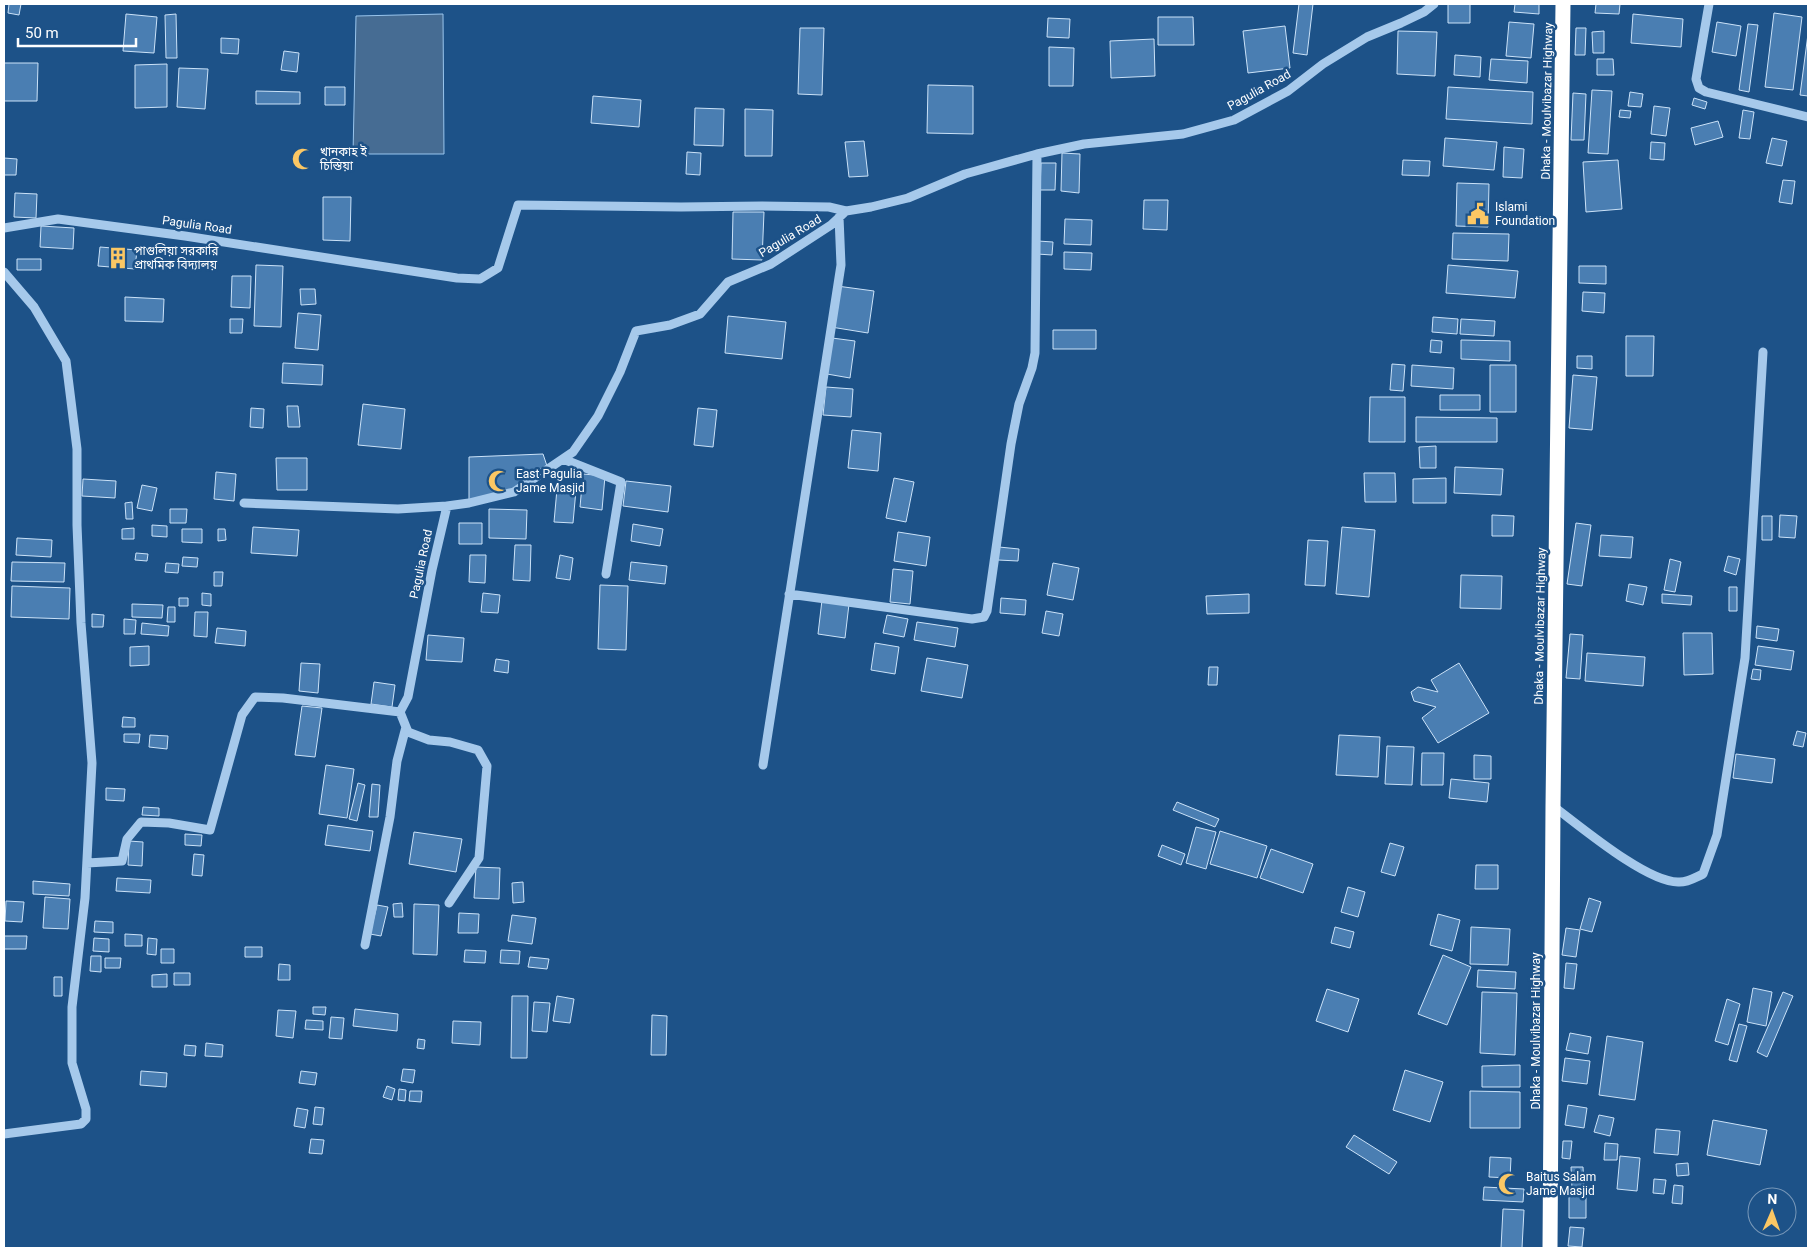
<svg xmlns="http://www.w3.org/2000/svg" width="1812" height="1252" font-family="Roboto,'Noto Sans Bengali',sans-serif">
	<rect width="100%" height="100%" fill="#1d5288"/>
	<path fill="#466c93" stroke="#99c5ed" d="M443,14l1,140h-91l3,-138z"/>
	<path fill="#4a7eb2" stroke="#cbe2f8" d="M9,4h12l-2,11 -11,-2z
		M1299,4h14l-6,51 -14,-2z
		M1448,4h22v19h-22z
		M1515,4h24v10l-25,-2z
		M1596,4h24l-1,10 -24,-1z
		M1774,13l28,4 -9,73 -28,-3z
		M126,14l31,3 -3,36 -31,-2z
		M176,14l1,44h-11l-1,-43z
		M1633,14l50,5 -2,28 -50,-4z
		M1158,17h35l1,28h-36z
		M1048,18l22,1 -1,19 -22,-1z
		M1509,22l25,2 -3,34 -25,-2z
		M1717,22l24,4 -5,30 -24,-4z
		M1748,24l10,1 -9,67 -10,-2z
		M1285,26l5,42 -42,5 -5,-42z
		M800,28h24l-2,67 -24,-1z
		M1576,28h10l-1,27h-10z
		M1398,31l39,1 -2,44 -38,-2z
		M1604,31v22h-11l-1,-21z
		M1808,34v62l-8,-1z
		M221,38l18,1 -1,15 -17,-1z
		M1154,39l1,37 -44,2 -1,-37z
		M1049,47l25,1 -1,38h-24z
		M284,51l15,2 -2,19 -16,-2z
		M1455,55l26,2 -1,20 -26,-2z
		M1491,59l37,2 -1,22 -38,-3z
		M1597,59h16l1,16h-17z
		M4,63h34l-1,38h-33z
		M167,64v43l-32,1v-43z
		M179,68l29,1 -3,40 -28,-2z
		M928,85l45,1v48l-46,-1z
		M325,87h20v18h-20z
		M1448,87l85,5 -1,32 -86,-5z
		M1592,90l20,1 -4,63 -20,-1z
		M256,91l44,1v12h-44z
		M1630,92l13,2 -2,13 -13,-1z
		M1573,93l13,1 -2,46h-13z
		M593,96l48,4 -2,27 -48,-4z
		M1694,98l13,4 -2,7 -13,-4z
		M1654,106l16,2 -4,28 -15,-2z
		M695,108l29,1 -1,37 -29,-1z
		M745,109l28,1 -1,46h-27z
		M1620,110l11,1 -1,7 -11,-1z
		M1743,110l11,2 -4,27 -11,-1z
		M1718,121l5,16 -28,8 -4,-17z
		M1445,138l52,4 -3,28 -51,-4z
		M1772,138l15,3 -5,25 -16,-3z
		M864,141l4,35 -19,1 -4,-35z
		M1651,142l14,1 -1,17 -14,-1z
		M1504,147l20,2 -2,29 -19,-1z
		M687,152l14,1 -1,22 -14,-1z
		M1062,153l18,1 -1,39 -18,-2z
		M4,158l13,1 -1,16h-12z
		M1403,160l27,1 -1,15 -27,-1z
		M1618,160l4,49 -36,3 -3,-50z
		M1041,163h15l-1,27h-15z
		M1783,180l12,1 -3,23 -13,-2z
		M1457,183l32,1 -1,43 -32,-1z
		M15,193l22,1 -1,24 -22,-1z
		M323,197h28l-1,44 -27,-1z
		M1144,200h24l-1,30 -24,-1z
		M733,212h31l-2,48 -30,-1z
		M1065,219l27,1 -1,25 -27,-1z
		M41,226l33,2 -1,21 -33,-2z
		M1453,233l56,1 -1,27 -56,-2z
		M1038,241l15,1 -1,13 -15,-1z
		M100,247l37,3 -2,19 -37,-3z
		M1064,252l28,1 -1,17 -27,-1z
		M17,259h24v11h-24z
		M256,265l27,1 -2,61 -27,-1z
		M1448,265l70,6 -3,27 -69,-5z
		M1579,266h27v18l-27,-1z
		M232,276h19l-1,32 -19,-1z
		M837,286l37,5 -6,42 -37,-6z
		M300,289h15l1,15 -15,1z
		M1583,292l22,1 -1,20 -22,-2z
		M125,297l39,2 -1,23 -38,-1z
		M298,313l23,2 -3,35 -23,-2z
		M728,316l58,6 -4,37 -57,-6z
		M1433,317l25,2 -1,15 -25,-2z
		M230,319h13l-1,14h-12z
		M1461,319l34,2 -1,15 -34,-2z
		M1053,330h43v19h-43z
		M1626,336h28l-1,40h-27z
		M832,338l23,3 -5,37 -23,-4z
		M1431,340l11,1 -1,12 -11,-1z
		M1461,340l49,1v20l-49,-2z
		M1577,356h15v13l-15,-1z
		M283,363l40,2 -1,20 -40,-2z
		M1392,364l13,1 -2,26 -13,-1z
		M1412,365l42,3 -1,21 -42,-3z
		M1490,365h26v47h-26z
		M1573,375l24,2 -5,53 -23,-2z
		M826,387l27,2 -2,28 -28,-2z
		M1440,395h40v15h-40z
		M1370,397h35v45h-36z
		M363,404l42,5 -4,40 -43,-4z
		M287,406h11l2,21h-12z
		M251,408l13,1 -1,19 -13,-1z
		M698,408l19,2 -4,37 -19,-2z
		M1416,417l81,1v24h-81z
		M852,430l29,3 -3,38 -30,-3z
		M1436,446v22h-16l-1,-21z
		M543,454l5,15 -37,23 -42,11v-46z
		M276,458h31v32h-30z
		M1455,467l48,2 -2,26 -47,-2z
		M216,472l20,2 -2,27 -20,-2z
		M1364,473h31l1,29h-31z
		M583,474l22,2 -3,34 -22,-3z
		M894,478l20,4 -8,40 -20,-4z
		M1446,478v25h-33v-24z
		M83,479l33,2 -1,17 -33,-2z
		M626,481l45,5 -3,26 -45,-6z
		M142,485l15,3 -5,23 -15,-3z
		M557,489l19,1 -3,33 -19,-1z
		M132,502l1,17h-7l-1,-16z
		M170,509h17l-1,14h-16z
		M489,509l38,1 -1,29 -37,-1z
		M1492,515l22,1 -1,20h-21z
		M1780,515l17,1 -2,22 -16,-1z
		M1762,516h10v24h-10z
		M459,523h23v21h-23z
		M1576,523l15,2 -9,61 -15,-2z
		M633,524l30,5 -3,17 -29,-5z
		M152,525l15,1v11l-15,-1z
		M253,527l46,3 -2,26 -46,-3z
		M1342,527l33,3 -6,67 -33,-3z
		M134,528v11h-12v-10z
		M182,529h20v14l-20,-1z
		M218,529h7l1,11 -8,1z
		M898,532l32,5 -4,29 -32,-5z
		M1601,535l32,2 -2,21 -32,-2z
		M17,538l35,2 -1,17 -35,-2z
		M1308,540l20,1 -3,45 -20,-1z
		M515,545h16l-1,36 -17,-1z
		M999,547l20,2 -1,12 -20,-1z
		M136,553l12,1 -1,7 -12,-1z
		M470,555h16l-1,28 -16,-1z
		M560,555l13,3 -3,22 -14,-2z
		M1728,556l12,3 -4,16 -12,-4z
		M183,557l15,1 -1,9 -15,-1z
		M1670,559l11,3 -6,30 -11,-2z
		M12,562l53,1 -1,19 -53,-1z
		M631,562l36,4 -2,18 -36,-4z
		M166,563l13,1 -1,9 -13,-1z
		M1053,563l26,5 -6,32 -26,-5z
		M893,569l20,2 -3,33 -20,-2z
		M214,572h9l-1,14h-8z
		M1461,575l41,1 -1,33 -41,-1z
		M1629,584l18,3 -4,18 -17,-4z
		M600,585l28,1 -2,64 -28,-1z
		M12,586l58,2 -1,31 -58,-2z
		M1729,587h8v24h-8z
		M202,593l9,1v12l-9,-1z
		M483,593l17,2 -2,18 -17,-1z
		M1249,594v19l-42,1 -1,-18z
		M1662,594l30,2 -1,9 -29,-2z
		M179,598h9v8h-9z
		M1001,598l25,2 -1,15 -25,-2z
		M822,600l27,4 -4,34 -27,-4z
		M132,604l31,1 -1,13 -30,-1z
		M168,607h7v15h-8z
		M1046,611l17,3 -4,22 -17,-3z
		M195,612h13l-1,25 -13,-1z
		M92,614l12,1 -1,12h-11z
		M887,615l21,4 -4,18 -21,-4z
		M124,619l12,1 -1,14h-11z
		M917,622l41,6 -3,19 -41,-7z
		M142,623l27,3 -1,10 -27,-2z
		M1757,626l22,3 -2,12 -21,-3z
		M217,628l29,3 -1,15 -30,-3z
		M1683,633h29l1,41 -29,1z
		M1570,634l13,1 -3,44 -14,-1z
		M428,635l36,3 -2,24 -36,-2z
		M875,643l24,4 -4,27 -24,-4z
		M149,646v19l-19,1v-19z
		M1758,646l36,5 -3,19 -36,-5z
		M1587,653l58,4 -2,29 -58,-5z
		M927,658l41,7 -6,33 -41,-7z
		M496,659l13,2 -1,12 -14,-2z
		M301,663l19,1 -2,29 -19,-2z
		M1459,663l30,50 -51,30 -16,-25 14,-11 -22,-6 -3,-9 7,-5 20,5 -7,-12z
		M1209,667h9l-1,18h-9z
		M1753,669l8,1 -1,10 -9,-1z
		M374,682l21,3 -3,22 -21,-3z
		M302,706l20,2 -7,49 -20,-2z
		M123,717l12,1v9h-13z
		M1797,731l9,2 -3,14 -10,-2z
		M124,734h16l-1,9 -15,-1z
		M150,735l18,1 -1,13 -18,-2z
		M1339,735l41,2 -2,40 -42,-2z
		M1387,746l27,1 -2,38 -27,-1z
		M1422,753h22l-1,32h-22z
		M1736,754l39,5 -3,24 -39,-5z
		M1474,755l17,1v23h-17z
		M326,765l28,4 -7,49 -28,-4z
		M1451,779l38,4 -2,19 -38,-4z
		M358,783l7,2 -8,36 -8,-2z
		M372,784l8,1 -2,32h-9z
		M106,788l19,1 -1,12 -18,-1z
		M1177,802l42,17 -4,8 -42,-17z
		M143,807l16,1v8l-17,-1z
		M328,825l45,6 -3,20 -45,-6z
		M1196,827l20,5 -10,37 -20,-6z
		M1220,831l47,15 -10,32 -47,-14z
		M414,832l48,7 -6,33 -47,-8z
		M185,834l17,1 -1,11 -16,-1z
		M129,841l14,1 -1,24 -14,-1z
		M1390,843l14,4 -9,29 -14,-4z
		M1162,845l23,9 -4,11 -23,-9z
		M1271,849l42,15 -10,29 -43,-15z
		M194,854l10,1 -2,21 -10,-1z
		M1476,865h22v24h-23z
		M476,867l24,1 -1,31 -25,-1z
		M117,878l34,2 -1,13 -34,-2z
		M33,881l37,3 -1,12 -36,-2z
		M523,882l1,20 -11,1 -1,-20z
		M1348,887l17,5 -7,25 -17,-5z
		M45,897l25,2 -2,30 -25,-1z
		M1589,898l12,4 -9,30 -12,-3z
		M6,901l18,1 -2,20 -17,-1z
		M402,903l1,14h-9l-1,-13z
		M414,904l25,1 -2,50 -24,-1z
		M377,905l11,2 -7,29 -11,-2z
		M459,913l20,1 -1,19h-20z
		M1438,914l22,6 -8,31 -22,-6z
		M512,915l24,3 -4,26 -24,-3z
		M95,921l18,1v11l-19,-1z
		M1335,927l19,5 -4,16 -19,-5z
		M1471,927l39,2 -2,36 -38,-1z
		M1566,928l14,2 -4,27 -14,-2z
		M125,934l17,1v11h-17z
		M4,936h23l-1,13h-22z
		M94,938l15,1v13l-16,-1z
		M148,938l9,1 -1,16 -9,-1z
		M245,947h17v10h-17z
		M161,949h13v14h-13z
		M465,950l21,1 -1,12 -21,-1z
		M501,950l19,1 -1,13 -19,-1z
		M1443,955l28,12 -24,58 -29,-11z
		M91,956h10v16l-11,-1z
		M530,957l19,2 -2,10 -19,-2z
		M105,958h16l-1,10h-15z
		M1566,963l11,1 -3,25 -10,-1z
		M279,964l11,1v15h-12z
		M1478,970l38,2 -1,17 -38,-2z
		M174,973h16v12h-16z
		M167,974v13h-15v-12z
		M54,977h8v19h-8z
		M1753,988l19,4 -6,34 -19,-4z
		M1327,989l32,10 -11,33 -32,-11z
		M1482,992l35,1 -2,62 -35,-2z
		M1783,992l10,4 -26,61 -10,-5z
		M512,996h16l-1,62h-16z
		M557,996l17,3 -4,24 -17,-2z
		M1727,999l13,5 -12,41 -13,-4z
		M534,1002l16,1 -3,29 -15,-1z
		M313,1007h13l-1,8 -12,-1z
		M355,1009l43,5 -1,17 -44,-5z
		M278,1010l18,1 -3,27 -17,-2z
		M652,1015l15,1 -1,39h-15z
		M331,1017l13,1 -2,21 -13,-1z
		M306,1020l17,1v9l-18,-1z
		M453,1021l28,1 -1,23 -28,-2z
		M1739,1024l8,2 -10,36 -8,-2z
		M1570,1033l21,4 -3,17 -22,-4z
		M1607,1036l36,6 -8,58 -36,-5z
		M418,1039l7,1 -1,9 -7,-1z
		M206,1043l17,2 -1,12 -17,-1z
		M185,1045l11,1 -1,10 -11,-1z
		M1565,1058l25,3 -3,23 -25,-3z
		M1520,1065v22h-38v-21z
		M403,1069l12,1 -2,13 -12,-2z
		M1405,1070l38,12 -13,40 -37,-12z
		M141,1071l26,2 -1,14 -26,-2z
		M301,1071l16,2 -2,12 -16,-2z
		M387,1086l8,3 -3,11 -9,-3z
		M399,1089l7,1 -1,11 -7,-1z
		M410,1091h12l-1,11 -12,-1z
		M1470,1091l50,1v36h-50z
		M1568,1105l19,3 -3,20 -19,-3z
		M315,1107l9,1 -2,17 -9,-1z
		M297,1108l11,2 -3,18 -11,-2z
		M1599,1115l15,3 -4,18 -16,-4z
		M1713,1120l54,10 -7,35 -53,-10z
		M1656,1129l24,2 -2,24 -24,-2z
		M1354,1135l43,27 -8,12 -43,-27z
		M311,1139l13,1 -2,14 -13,-1z
		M1563,1141h9l-2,18 -8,-1z
		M1605,1143l13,1 -1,16h-13z
		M1620,1156l20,2 -3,33 -20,-2z
		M1490,1157l21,1 -1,20 -21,-1z
		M1688,1163l1,12 -12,1 -1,-12z
		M1571,1167h12l1,20 -12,1z
		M1654,1179l12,1 -2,14 -11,-1z
		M1674,1185l9,1 -1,18 -10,-1z
		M1484,1187l40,2 -1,13 -40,-2z
		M1569,1194h17v24h-17z
		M1503,1209l21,1 -2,38h-21z
		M1570,1227l14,1 -2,19 -14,-1z"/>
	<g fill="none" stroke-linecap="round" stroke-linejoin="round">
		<path stroke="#a6c9eb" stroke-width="9" d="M1709,4l-13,75 3,9 7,4 102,25
			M4,228l54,-9 127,17 272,42 23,1 18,-11 20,-63 163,2 81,-1 67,1 17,4 25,-4 37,-9 57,-24 72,-20 47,-10 99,-10 51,-14 54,-29 35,-27 44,-27 34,-14 23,-11 10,-8
			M4,272l30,35 32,54 11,88v76l4,98 11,140 -7,135 -13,109v56l14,46v10l-5,5 -77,10
			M563,459l58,23 -15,92
			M244,503l154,6 49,-3
			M789,594l183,25 12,-2 3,-6 24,-167 8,-40 13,-36 3,-15 2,-199
			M400,712l8,20 21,8 21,2 28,8 9,16 -8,92 -30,45
			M763,765l78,-500 -2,-48
			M1553,806c27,20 93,76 125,76 9,1 18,-5 25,-8l14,-39 28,-177 18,-306
			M87,863l35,-2 5,-22 14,-17 28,1 41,7 32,-115 13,-18 28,1 117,14 8,-15 24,-127 15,-64 22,-3 45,-11 59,-40 25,-36 22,-44 16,-41 34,-6 30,-11 28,-32 43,-18 60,-39 15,-14
			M365,945l25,-128 7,-56 9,-34"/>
		<path stroke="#fff" stroke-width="15" d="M1550,1248l3,-442 10,-802"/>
	</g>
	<defs>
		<g id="mosque-bare" transform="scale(1.725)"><path d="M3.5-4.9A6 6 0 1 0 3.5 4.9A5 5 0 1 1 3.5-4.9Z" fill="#fbc764" stroke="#1d5288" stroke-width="2.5" paint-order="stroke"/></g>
		<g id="civic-bare" transform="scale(1.725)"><path d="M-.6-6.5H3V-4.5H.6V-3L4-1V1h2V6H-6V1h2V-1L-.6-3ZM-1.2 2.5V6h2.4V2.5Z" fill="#fbc764" stroke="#1d5288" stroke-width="2.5" paint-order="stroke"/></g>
		<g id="building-bare" transform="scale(1.725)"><path d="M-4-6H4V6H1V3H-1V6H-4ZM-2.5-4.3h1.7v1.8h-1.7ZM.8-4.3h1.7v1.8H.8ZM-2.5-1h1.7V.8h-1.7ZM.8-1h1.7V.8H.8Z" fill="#fbc764" stroke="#1d5288" stroke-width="2.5" paint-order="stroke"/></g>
	</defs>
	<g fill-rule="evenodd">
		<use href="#mosque-bare" x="303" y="159"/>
		<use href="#civic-bare" x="1478" y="214"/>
		<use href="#building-bare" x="118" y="258"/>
		<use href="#mosque-bare" x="499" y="481"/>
		<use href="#mosque-bare" x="1509" y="1184"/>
	</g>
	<g text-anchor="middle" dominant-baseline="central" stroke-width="5" stroke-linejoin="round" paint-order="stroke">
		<g font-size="12" fill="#fff" stroke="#1d5288">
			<text transform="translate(1259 90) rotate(-29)">Pagulia Road</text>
			<text transform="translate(1547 101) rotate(-89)">Dhaka - Moulvibazar Highway</text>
			<text transform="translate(197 225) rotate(8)">Pagulia Road</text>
			<text transform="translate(790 236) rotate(-31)">Pagulia Road</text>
			<text transform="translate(421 564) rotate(-78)">Pagulia Road</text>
			<text transform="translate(1540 626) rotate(-89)">Dhaka - Moulvibazar Highway</text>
			<text transform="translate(1536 1031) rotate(-90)">Dhaka - Moulvibazar Highway</text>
		</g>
		<g font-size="12" fill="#fff" stroke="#1d5288" text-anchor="start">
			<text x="320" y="152">খানকাহ ই<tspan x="320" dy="14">চিস্তিয়া</tspan></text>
			<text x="1495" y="207">Islami<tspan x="1495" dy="14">Foundation</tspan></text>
			<text x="134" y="251">পাগুলিয়া সরকারি<tspan x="134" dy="14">প্রাথমিক বিদ্যালয়</tspan></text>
			<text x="516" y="474">East Pagulia<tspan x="516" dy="14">Jame Masjid</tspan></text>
			<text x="1526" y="1177">Baitus Salam<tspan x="1526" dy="14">Jame Masjid</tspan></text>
		</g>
	</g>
	<rect width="1812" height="1252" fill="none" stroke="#ffffff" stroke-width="10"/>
	<g transform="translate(1772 1212) rotate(2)"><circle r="24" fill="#1d5288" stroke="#7797b8"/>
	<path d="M0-4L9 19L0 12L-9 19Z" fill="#fbc764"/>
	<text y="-8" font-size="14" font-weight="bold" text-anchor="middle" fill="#ffffff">N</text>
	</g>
	<path d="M18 38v8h118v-8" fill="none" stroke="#ffffff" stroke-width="2.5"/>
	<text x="25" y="38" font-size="15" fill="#ffffff" stroke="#1d5288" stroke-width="4" paint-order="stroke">50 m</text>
</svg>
